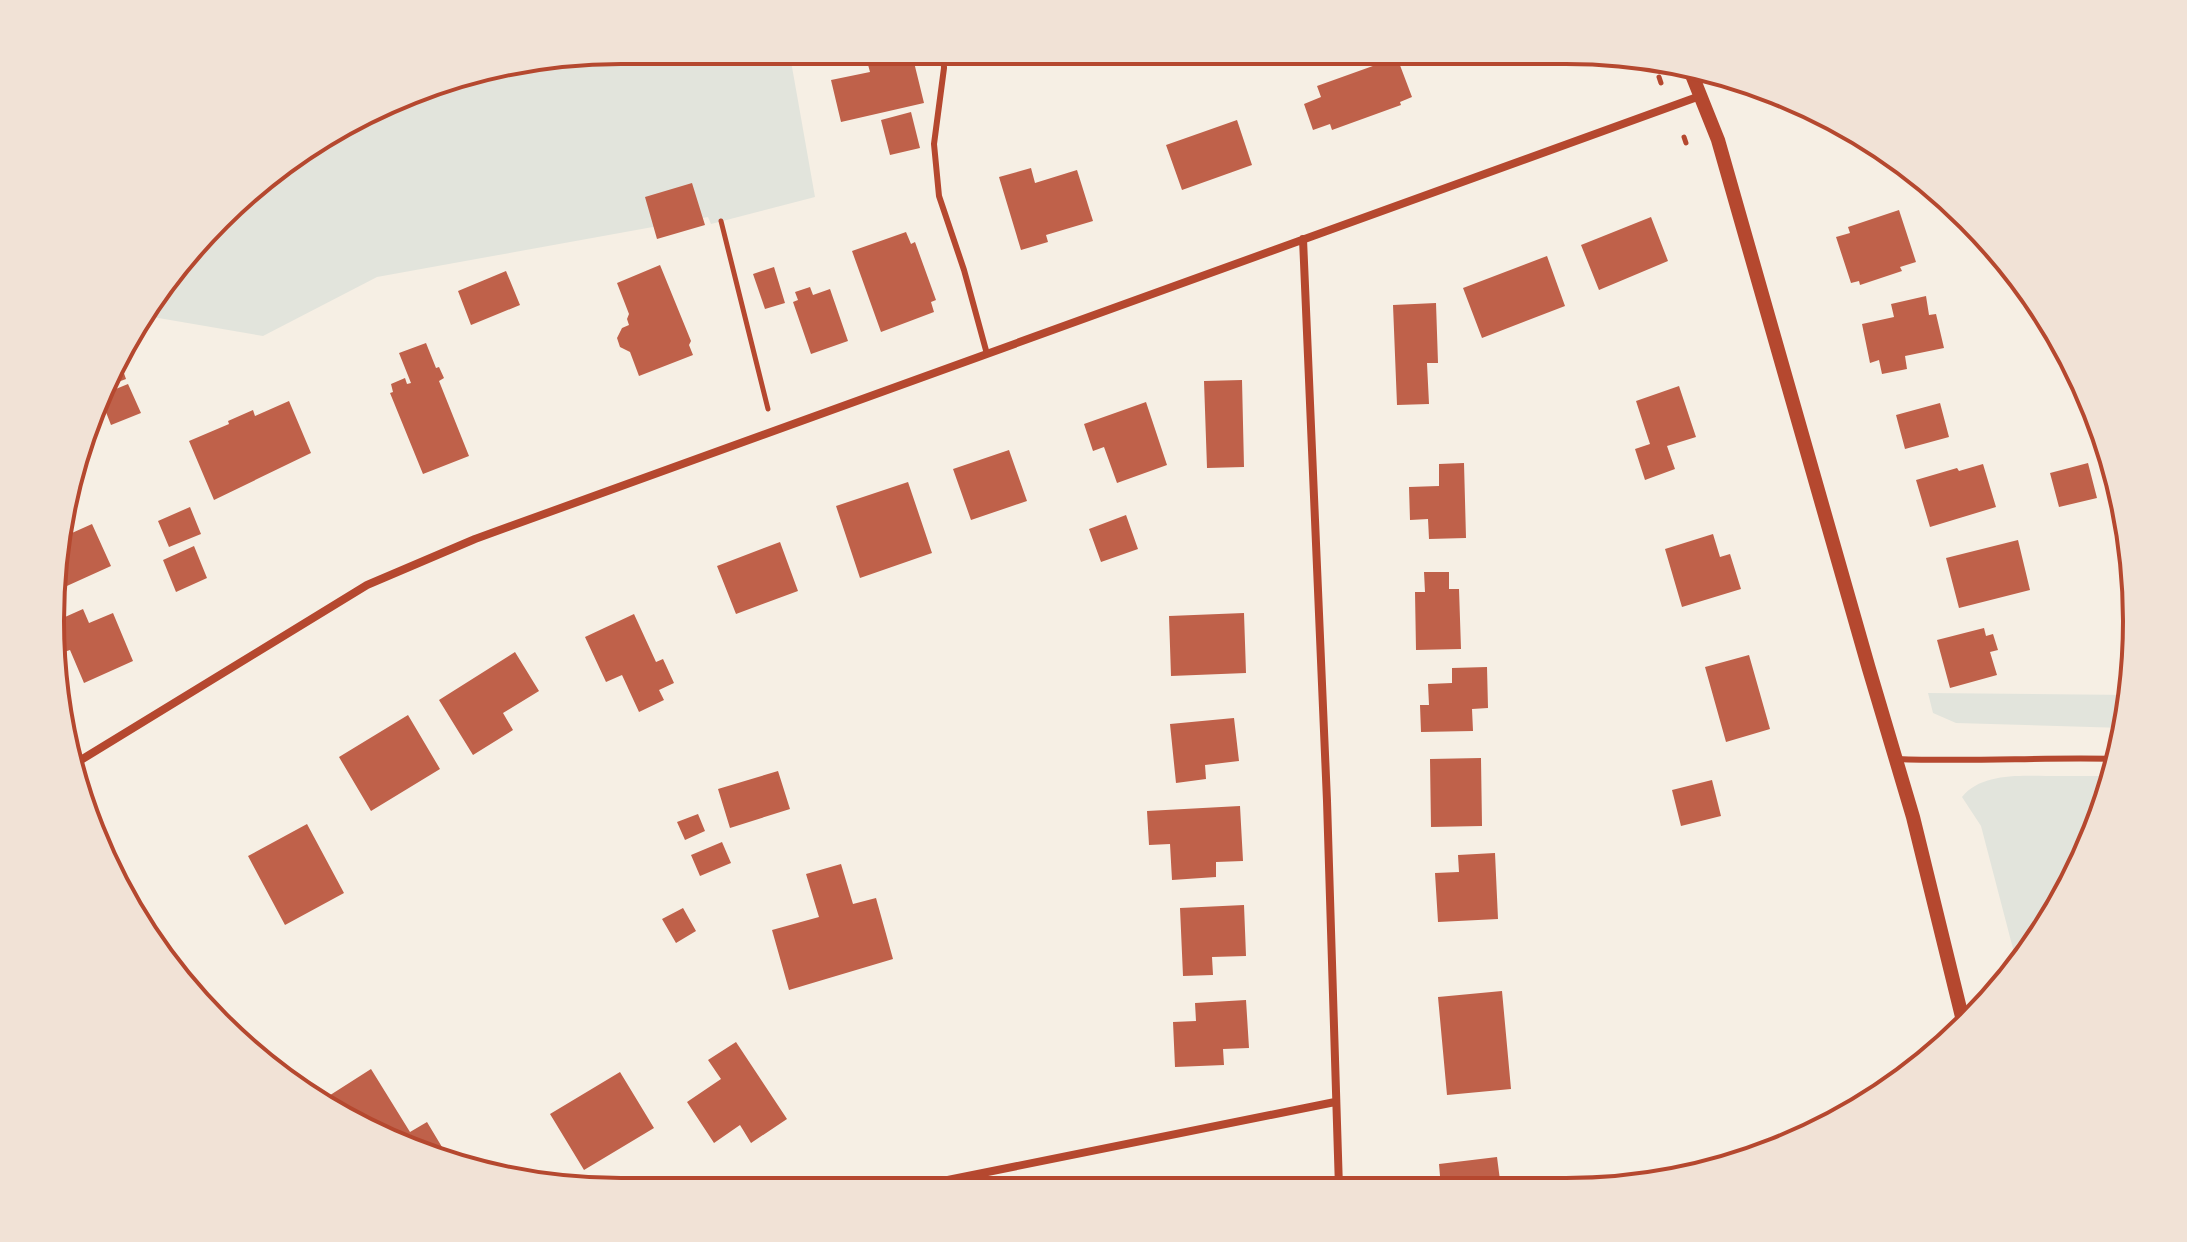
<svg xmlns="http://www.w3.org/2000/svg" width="2187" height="1242" font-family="'Titillium Web',sans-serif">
	<rect width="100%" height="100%" fill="#f6efe4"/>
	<path fill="#e2e4dc" d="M621,50h168l26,147 -104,27 -3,-7 -331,60 -114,59 -122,-21 6,-12 127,-135 164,-88z
		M1928,693l204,2 -8,33 -168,-5 -23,-10z
		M2065,776h48l-6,29 -47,102 -43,57 -36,-138 -19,-29c22,-28 71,-20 103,-21z"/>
	<path fill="#bf614a" d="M864,50h47l13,53 -83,19 -10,-42 39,-8z
		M1398,60l14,37 -12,5 1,3 -69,25 -2,-6 -17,6 -9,-26 17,-7 -4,-11 67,-24 1,3z
		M911,112l9,36 -30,7 -9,-35z
		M1237,120l15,45 -70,25 -16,-45z
		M1031,168l4,15 42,-13 16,51 -47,14 2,7 -27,8 -22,-73z
		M692,183l13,42 -48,14 -12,-42z
		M1899,210l17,52 -16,5 2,4 -42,14 -1,-4 -8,2 -15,-46 14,-4 -2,-6z
		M1651,217l17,44 -69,29 -18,-45z
		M906,232l5,12 4,-2 21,58 -5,2 3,10 -53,20 -29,-81z
		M1547,256l18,50 -83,32 -19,-50z
		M660,265l31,76 -2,4 4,10 -54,21 -9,-24 -10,-5 -3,-9 5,-10 7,-3 -2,-6 2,-5 -12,-31z
		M774,267l11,36 -20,6 -12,-35z
		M506,271l14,34 -49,20 -13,-34z
		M810,287l3,8 17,-6 18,52 -37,13 -18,-52 5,-2 -3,-8z
		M1926,296l3,19 7,-1 8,34 -39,8 2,13 -25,5 -3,-14 -9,3 -8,-39 32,-7 -3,-13z
		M1436,303l2,60h-11l2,41 -32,1 -4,-100z
		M426,343l10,25 3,-1 5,11 -5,3 30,75 -46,18 -33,-81 3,-1 -2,-8 14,-6 2,6 4,-1 -12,-30z
		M120,362l6,17 -16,6z
		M1242,380l2,87 -37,1 -3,-87z
		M128,384l13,29 -30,12 -9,-23 4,-9z
		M1679,386l17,51 -29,9 8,23 -30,11 -10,-31 15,-5 -14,-43z
		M289,401l22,52 -97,47 -25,-59 40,-17 -1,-3 25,-11 2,6z
		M1146,402l21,63 -50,18 -13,-36 -11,4 -9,-27z
		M1940,403l9,34 -44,12 -9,-34z
		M1009,450l18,51 -56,19 -18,-51z
		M1464,463l2,75 -37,1 -1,-20 -18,1 -1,-33 30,-1v-22z
		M2088,463l9,35 -38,9 -9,-34z
		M1983,464l13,43 -66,20 -14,-47 41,-12 2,3z
		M908,482l24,71 -72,25 -24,-72z
		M190,507l11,27 -32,13 -11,-26z
		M1126,515l12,34 -37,13 -12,-33z
		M92,524l19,42 -53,24 5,-53z
		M1713,534l7,23 10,-3 11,35 -59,18 -17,-58z
		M2018,540l12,50 -71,18 -13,-50z
		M780,542l18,49 -62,23 -19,-48z
		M194,546l13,32 -31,14 -13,-32z
		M1424,572h25v17h10l2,60 -45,1 -1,-58h10z
		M83,609l6,14 24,-10 20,48 -49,22 -14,-33 -6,2 -5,-13 4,-2 -7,-16z
		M1244,613l2,60 -75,3 -2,-60z
		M634,614l22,48 7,-3 11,24 -15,7 5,10 -25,12 -17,-37 -16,7 -21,-45z
		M1984,628l2,8 7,-2 5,16 -8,2 7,23 -47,13 -13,-48z
		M515,652l24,39 -36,22 10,17 -40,25 -34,-55z
		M1749,655l21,74 -44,13 -21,-75z
		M1487,667l1,41 -16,1 1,22 -52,1 -1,-27h9l-1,-21 24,-1v-15z
		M408,715l32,54 -69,42 -32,-54z
		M1234,718l5,43 -34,4 1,14 -30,4 -6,-59z
		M1481,758l1,68 -51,1 -1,-68z
		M778,771l12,38 -60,19 -12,-39z
		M1712,780l9,36 -40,10 -9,-36z
		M1240,806l3,55 -27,1v15l-44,3 -2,-36 -21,1 -2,-34z
		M698,814l7,17 -20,9 -8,-18z
		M307,824l37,69 -59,32 -37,-69z
		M722,842l9,21 -31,13 -9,-21z
		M1495,853l3,66 -60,3 -3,-49 24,-1 -1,-17z
		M841,864l12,40 23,-6 17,61 -104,31 -17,-60 47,-13 -13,-43z
		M1244,905l2,51 -34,1 1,18 -30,1 -3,-68z
		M683,908l13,23 -20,12 -14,-24z
		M1502,991l9,98 -64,6 -9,-98z
		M1246,1000l3,48 -26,1 1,16 -49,2 -2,-45 23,-1 -1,-18z
		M736,1042l51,77 -36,24 -11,-18 -26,18 -27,-41 34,-23 -13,-19z
		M371,1069l39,63 17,-10 15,25 -12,8 -97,-41 -9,-15z
		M620,1072l34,56 -70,42 -34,-56z
		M1497,1157l4,31h-60l-2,-24z"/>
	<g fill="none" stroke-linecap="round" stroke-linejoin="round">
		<path stroke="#b5482f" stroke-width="5" d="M1659,77l2,6
			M1684,137l2,6
			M721,221l47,188"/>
		<path stroke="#b5482f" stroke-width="6" d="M943,50l1,18 -10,76 5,52 25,74 23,84
			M1897,759c74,3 147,-2 220,0"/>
		<path stroke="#b5482f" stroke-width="8" d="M1303,239l24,562 12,387
			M76,763l291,-178 108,-46 1225,-443
			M898,1190l437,-88"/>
		<path stroke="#b5482f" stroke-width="14" d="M1688,65l30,75 151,529 44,148 52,212"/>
	</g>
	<path d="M0 0H2187V1242H0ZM621 64H1566A557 557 0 0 1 2123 621V621A557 557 0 0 1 1566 1178H621A557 557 0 0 1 64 621V621A557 557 0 0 1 621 64Z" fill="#f1e2d6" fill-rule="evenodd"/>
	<path fill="none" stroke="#b5482f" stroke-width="4" d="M621 64H1566A557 557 0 0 1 2123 621V621A557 557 0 0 1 1566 1178H621A557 557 0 0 1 64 621V621A557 557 0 0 1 621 64Z"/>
</svg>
